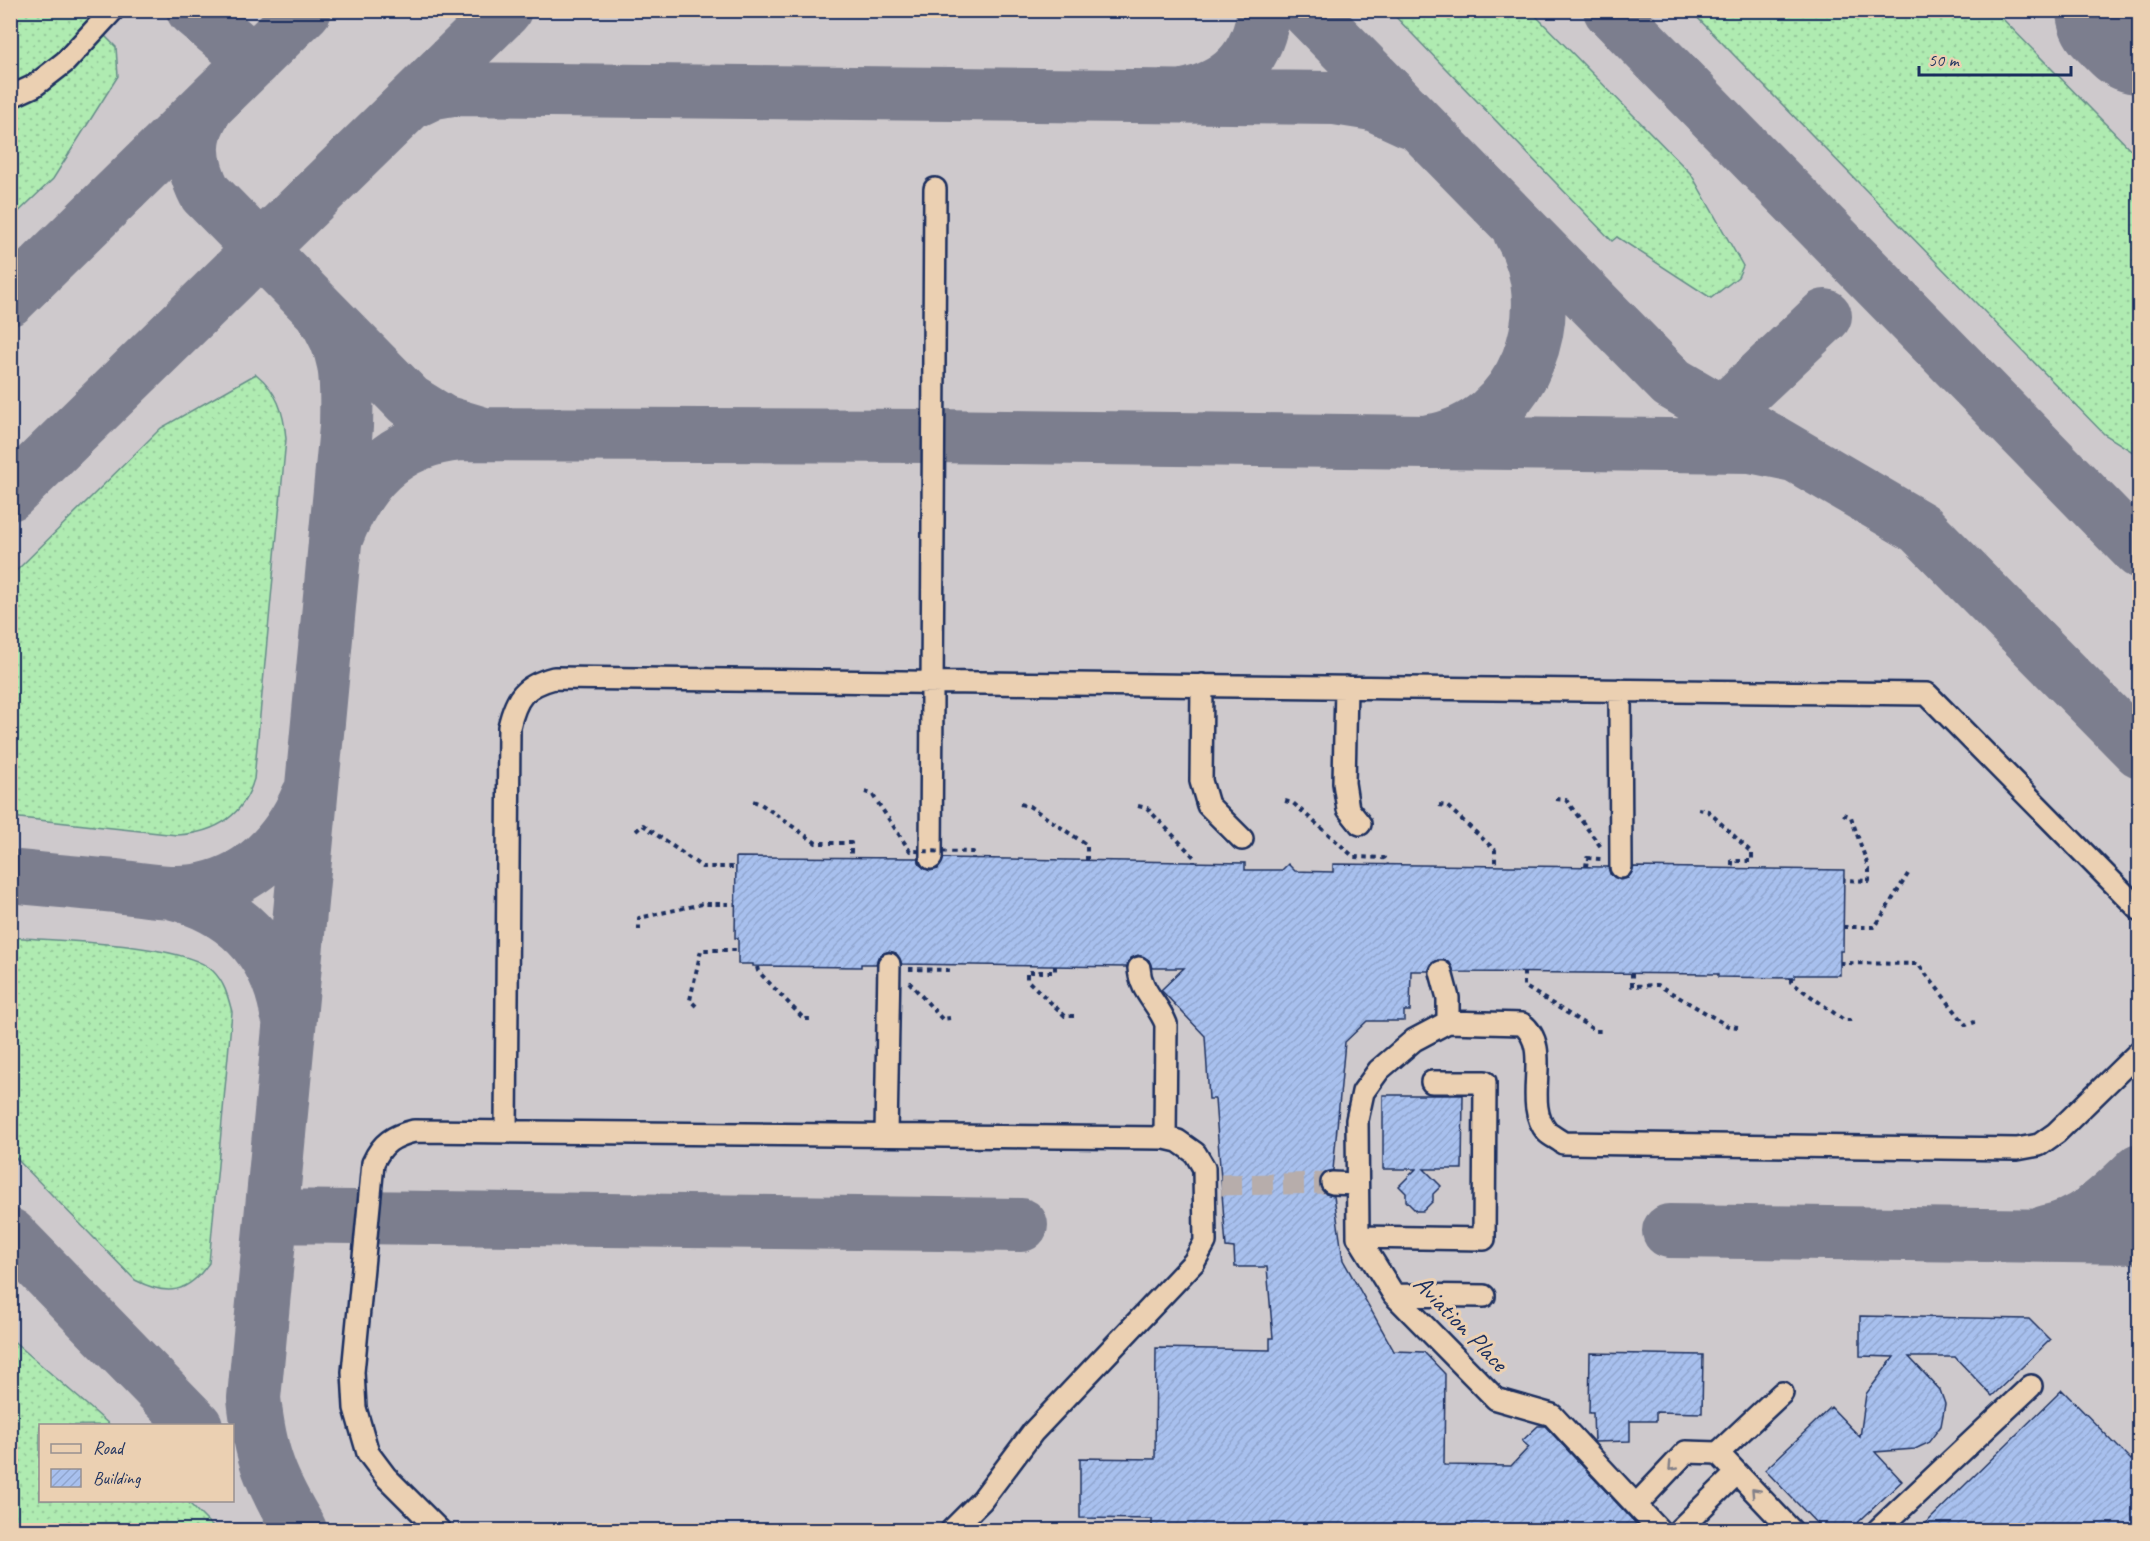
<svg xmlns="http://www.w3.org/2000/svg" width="2150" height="1541" font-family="Caveat,sans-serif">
	<defs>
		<pattern id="grass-dots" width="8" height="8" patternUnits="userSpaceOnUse" patternTransform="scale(1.5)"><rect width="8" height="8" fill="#afebb1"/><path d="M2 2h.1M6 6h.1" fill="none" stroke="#96ca9b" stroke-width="1.8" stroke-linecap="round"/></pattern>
		<pattern id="building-hatch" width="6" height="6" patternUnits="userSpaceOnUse" patternTransform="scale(1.5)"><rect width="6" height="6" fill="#a8c0ee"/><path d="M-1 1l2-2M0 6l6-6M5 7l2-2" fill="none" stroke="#90a5ce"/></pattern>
	</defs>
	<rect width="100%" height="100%" fill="#decdbe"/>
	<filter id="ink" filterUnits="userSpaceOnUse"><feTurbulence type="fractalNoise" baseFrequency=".0167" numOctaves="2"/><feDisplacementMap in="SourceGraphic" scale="12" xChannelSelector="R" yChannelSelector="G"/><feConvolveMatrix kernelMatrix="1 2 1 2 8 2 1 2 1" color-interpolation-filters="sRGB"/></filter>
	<g filter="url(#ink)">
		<path fill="#cec9cc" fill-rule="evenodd" d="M10,11h2129v1519h-2128zM40,1426h192v74h-192z"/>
		<path fill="url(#grass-dots)" stroke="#658d88" stroke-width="1.5" d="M11,11h91l-61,63 -30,16z
			M1390,11h141l160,163 52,92 -5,11 -27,21 -94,-61 -5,4z
			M1691,11h304l144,147v298l-35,-22z
			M104,35l12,12 2,29 -65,103 -42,40v-114z
			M256,374c21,17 28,38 30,65l-32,340c-11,38 -40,54 -77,56l-166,-18v-241l150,-148z
			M11,937c42,4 176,6 202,34 12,12 15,26 19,41l-23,251c-21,30 -41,34 -74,17l-124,-127z
			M10,1338l100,87 -70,1v74l147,1 29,29h-205z"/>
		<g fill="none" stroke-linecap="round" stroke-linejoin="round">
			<path stroke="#7c7e8e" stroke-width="54" d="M193,10l61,51
				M1307,10l365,373 248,145 220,223
				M1610,10l530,542
				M1184,96c47,-10 74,-37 80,-86
				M411,103l23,-11 18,-3 883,9 38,6 37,17
				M207,107c-20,28 -17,56 -2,86l204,208 34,21 37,11
				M10,299l295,-289
				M1698,436l127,-120
				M1430,441c95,-15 136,-130 90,-208
				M10,494l495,-484
				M335,541c22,-60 58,-101 125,-107l472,2 819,10 43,9
				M10,876c36,4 71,7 106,10 25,3 52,8 78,5 55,-7 93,-46 114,-95
				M170,892c63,15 106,56 117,121
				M272,1216l749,9
				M1669,1231l471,6
				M2046,1232c39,-7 67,-36 94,-62
				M10,1235l186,191
				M300,1530c-29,-48 -40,-75 -46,-132l92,-971c1,-46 3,-75 -25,-115"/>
			<path stroke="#7c7e8e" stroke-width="136" d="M2124,10l16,16"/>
		</g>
		<path fill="url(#building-hatch)" stroke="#1b2f5e" stroke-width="1.5" d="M736,857l182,1 2,7 10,6 8,-2 6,-11 301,5v7h37l6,-6 7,7 38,1v-8l275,3 2,7 10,6 8,-2 6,-11 210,3 -1,81h-3v24h-45v3l-77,-1v-3l-264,-2 -4,-9 -12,-3 -6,3 -3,8h-18l-1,40h-6v10h-37l-22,21 -12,128 -11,6 -2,12 6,6 8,2 9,64 51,91 30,1 21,22 -1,91 67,1 18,-19 -7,-6 16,-15h7l97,104h-490v-11l-72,-1v-60l75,1 1,-111 114,2v-12h3l-6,-71h-32l-1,-19 -8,-1 -11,-148h-6l-4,-63 -44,-46 23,-22h-32l-3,-8 -11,-5 -7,3 -4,9 -225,-3 -6,-11 -7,-2 -11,6 -2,7h-15v3l-108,-1v-2h-15v-26h-3z
			M1383,1095h80l-1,74h-38l17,17 -8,8v7l-10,10h-7l-10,-10v-8l-7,-7 17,-17h-33z
			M1860,1316l169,3 21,21 -58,56 -37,-39h-46l31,33 5,14 -4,22 -13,17 -13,6 -40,3 27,29 -52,49h-27l-58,-60 66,-63 29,30 6,-43 28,-37 -34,-1z
			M1590,1353l113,2 -1,58 -46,-1v9h-26v20l-36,1 -1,-29h-4z
			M2062,1390l69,70 8,-9v79h-220z"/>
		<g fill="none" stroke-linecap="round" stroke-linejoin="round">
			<path stroke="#b7adab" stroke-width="21" stroke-dasharray="21 10" stroke-linecap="butt" d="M1221,1185l111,-2"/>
			<g stroke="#1b2f5e" stroke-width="26">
				<path id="minor" d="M10,97l24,-11 31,-24 48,-52
					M1202,685l-1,96 7,24 34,34
					M1346,687l-2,96 4,26 12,15
					M1620,690l1,177
					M931,858l4,-669
					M1139,968c1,23 19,35 27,56l-1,114
					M1441,972l7,26v24
					M506,1132l3,-405c7,-30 15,-41 45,-49l1373,16 213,216
					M886,1135l3,-171
					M1332,1183l24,1
					M1358,1237l126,2 1,-157h-53
					M1394,1295l90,1
					M1718,1453l64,-60
					M1636,1505l50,-53 32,1 73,77
					M439,1530l-53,-53 -18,-24 -13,-45 -2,-36 20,-209c9,-20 20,-27 41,-32l751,7 13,3 17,12 9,15 1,74 -11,20 -161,170 -51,68 -30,30
					M1659,1530l-107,-115 -56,-16 -102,-104 -36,-58 -1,-117 6,-28 16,-22 35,-30 34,-18 74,2c32,24 -1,78 25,108 4,4 11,7 16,11l454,6 22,-4 17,-12 84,-82
					M1679,1530l58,-57
					M1878,1530l153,-144"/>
			</g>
			<path stroke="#1b2f5e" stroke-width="4" stroke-dasharray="4.5 4.5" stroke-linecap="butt" d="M1556,799l10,1 35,47
				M753,801l8,3 55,39h35v14
				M1285,801l8,2 61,54 30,1 3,7
				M1020,804l9,2 58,39v15
				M1439,805l8,1 48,44v16
				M1138,806l9,2 47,49v5
				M1698,809l10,2 44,42v8h-20v7
				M1843,814l8,3 18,52v12l-25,-1
				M636,831l7,-6 59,42h34
				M1586,867l1,-9 14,1
				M1843,927h32l33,-53
				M639,930v-12l63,-14h33
				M1840,963l78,1 48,61 9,-3
				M1055,966v6h-28v8l38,36h9
				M757,967l1,4 46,48h9
				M909,969l39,1v-5
				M1524,972v14l72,45h9
				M1632,973v13l26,-1 70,41 10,1
				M1791,978v4l53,38h8
				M909,982l33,37 8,-1
				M696,1006l-6,-6 11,-50h37"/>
			<use href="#minor" stroke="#ebd0b2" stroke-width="21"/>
			<path stroke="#1b2f5e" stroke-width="4" stroke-dasharray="4.5 4.5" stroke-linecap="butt" d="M865,792l7,2 38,57 63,1v7"/>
		</g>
		<defs><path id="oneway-chevron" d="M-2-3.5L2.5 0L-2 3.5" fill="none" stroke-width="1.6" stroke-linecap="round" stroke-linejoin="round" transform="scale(1.5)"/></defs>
		<g stroke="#838088">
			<use href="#oneway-chevron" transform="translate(1672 1467) rotate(134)"/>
			<use href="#oneway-chevron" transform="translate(1755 1492) rotate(-133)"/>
		</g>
	</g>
	<g text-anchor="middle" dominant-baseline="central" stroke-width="6" stroke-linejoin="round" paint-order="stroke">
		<g font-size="26" fill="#1b2f5e" stroke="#ebd0b2">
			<text transform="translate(1461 1323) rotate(46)">Aviation Place</text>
		</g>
	</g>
	<rect width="2150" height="1541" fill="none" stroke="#ebd0b2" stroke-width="36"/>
	<rect x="18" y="18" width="2114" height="1505" fill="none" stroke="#1b2f5e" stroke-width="2" filter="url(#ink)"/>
	<rect x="39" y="1424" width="195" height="78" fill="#ebd0b2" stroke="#989090" stroke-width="1.5"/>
	<rect x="51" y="1444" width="30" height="9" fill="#ebd0b2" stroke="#989090" stroke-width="1.5"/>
	<text x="93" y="1454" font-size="18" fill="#1b2f5e">Road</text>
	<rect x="51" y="1469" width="30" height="18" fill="url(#building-hatch)" stroke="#989090" stroke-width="1.5"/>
	<text x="93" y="1484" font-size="18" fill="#1b2f5e">Building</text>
	<path d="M1919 66v9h152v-9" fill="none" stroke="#1b2f5e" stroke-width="3"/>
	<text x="1928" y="66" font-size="18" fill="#1b2f5e" stroke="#ebd0b2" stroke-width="4.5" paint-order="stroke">50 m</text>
</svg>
